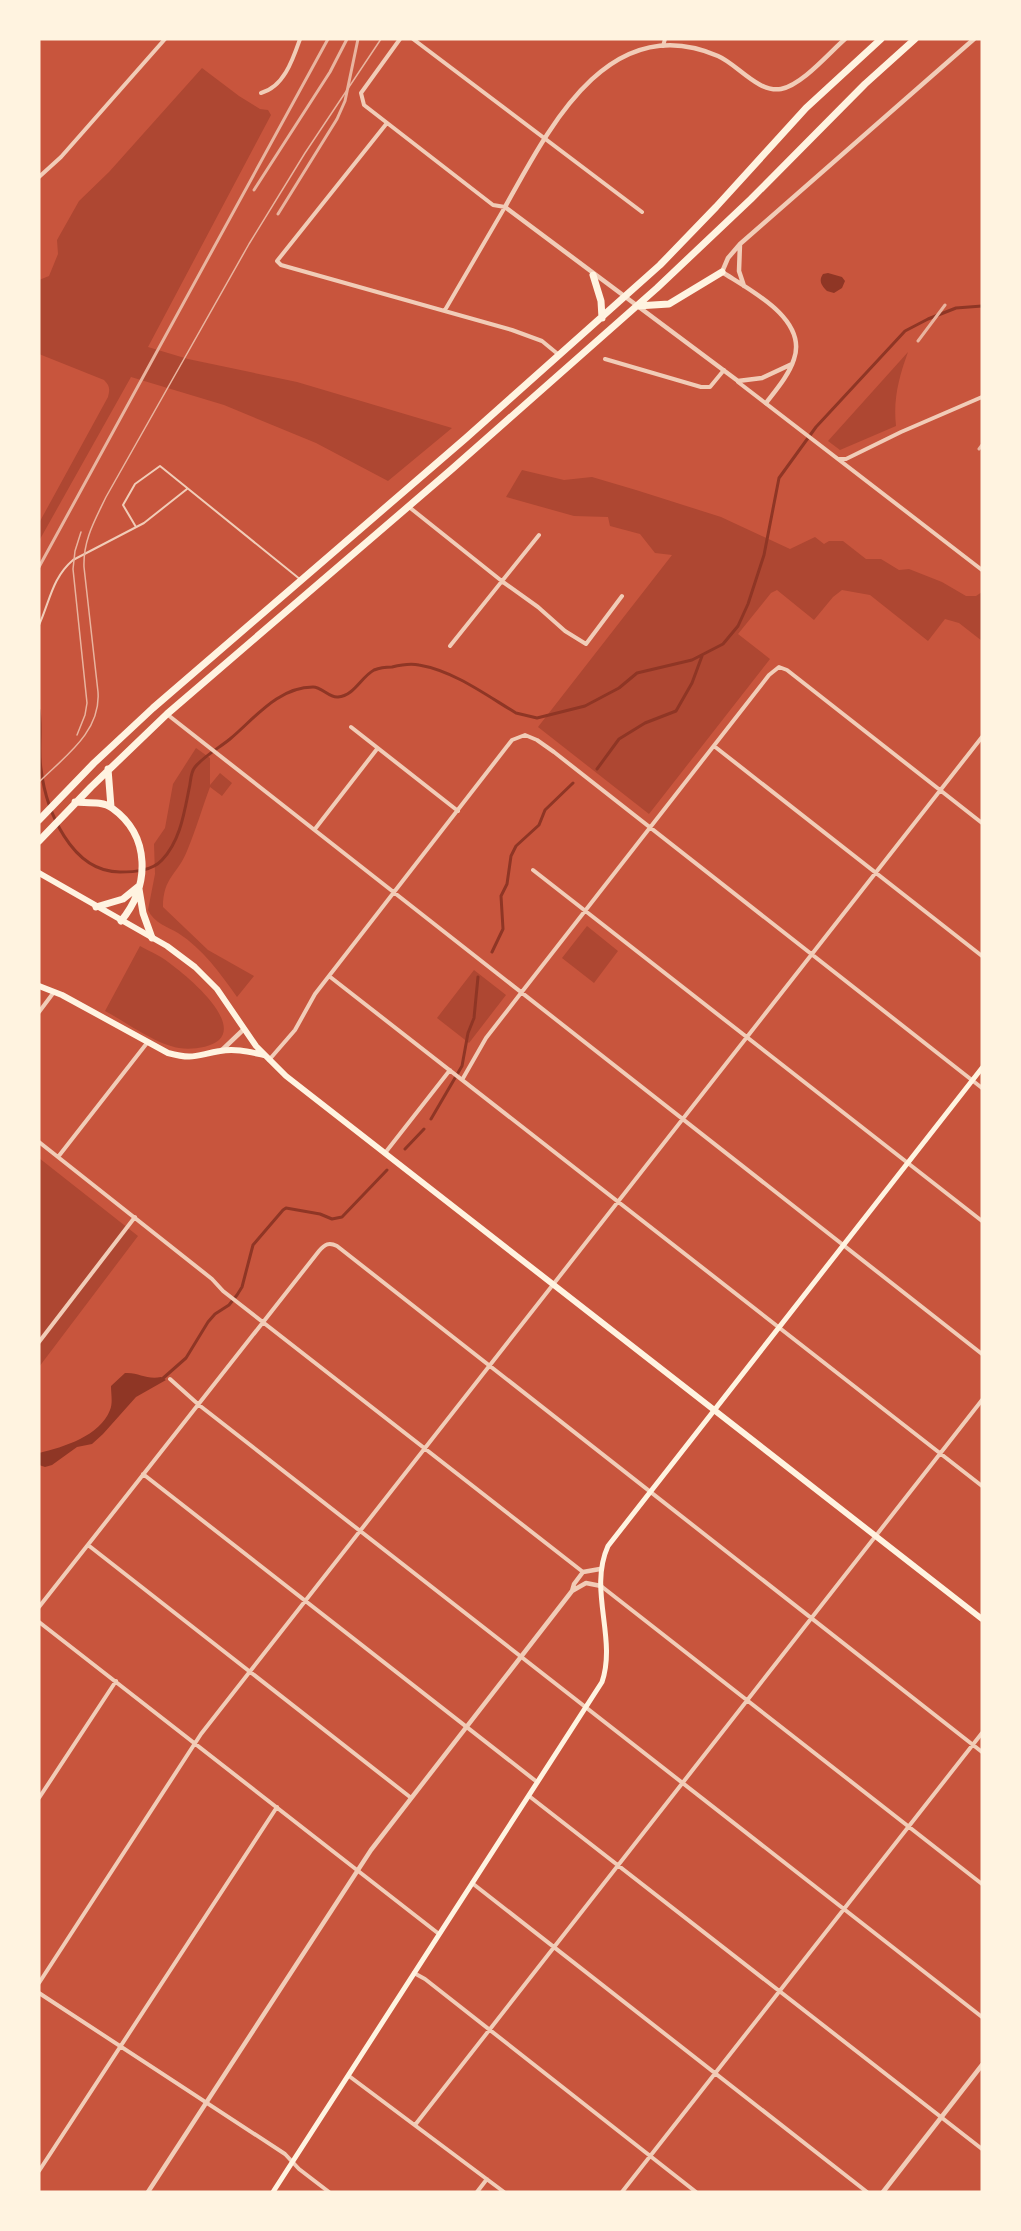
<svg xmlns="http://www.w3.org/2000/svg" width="1021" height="2231" font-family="Spectral,serif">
	<rect width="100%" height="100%" fill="#c8553d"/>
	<path fill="#ae4732" d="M202,68l37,28 21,13 8,1 3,5 -123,232 40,12 109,23 155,46 -64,53 -72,-38 -92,-38 -93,-28 -92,164v-18l69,-126c2,-8 2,-11 -4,-17l-65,-26v-74l10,-4 9,-22 -1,-14 22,-39 30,-29z
		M908,352c-9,25 -15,47 -12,74l-56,24 -12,-9z
		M522,470l42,10 28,-3 44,13 85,27 69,32 25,-12 9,7 5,-3h14l23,18h15l18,11 10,-1 33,13 24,14h10l6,-4v49l-23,-18 -14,-4 -17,22 -58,-46 -28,-5 -9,7 -19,23 -37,-30 -6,3 -33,41 32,25 -121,155 -111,-87 134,-172 -17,-2 -15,-19 -30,-8 -2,-9 -34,-1 -68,-19z
		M196,748l14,10v27l10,-12 12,10 -10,13 -12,-9c-8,21 -14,43 -23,64 -9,23 -24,26 -24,56l45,43 46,26 -17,21c-17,-24 -34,-48 -59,-64 -10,-6 -24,-10 -30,-23l7,-36 -1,-30 11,-16 8,-44z
		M587,926l31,25 -24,32 -32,-25z
		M140,946c11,6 23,11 32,19 15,11 68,55 47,75 -10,8 -28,10 -40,8 -24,-4 -53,-26 -74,-37z
		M474,970l32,25 -37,48 -32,-25z
		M39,1158l99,78 -99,131z"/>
	<path fill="#8f3625" d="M828,273l14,4 3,4 -3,7 -8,5 -7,-2c-5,-5 -9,-10 -4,-17z
		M125,1373c14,-1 21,7 36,4l5,3 -30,17 -33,37 -11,10 -15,3 -25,18 -7,2 -6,-2v-12c25,-6 61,-17 71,-43 3,-7 1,-16 1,-24z"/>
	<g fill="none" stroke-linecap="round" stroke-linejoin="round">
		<path stroke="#8f3625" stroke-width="3" d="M39,710c3,19 -1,40 2,59 5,41 30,103 79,103 14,0 32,-1 42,-12 18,-19 22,-46 27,-71 2,-7 1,-16 6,-22 9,-11 24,-19 35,-28 24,-20 48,-52 83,-52 9,0 16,11 25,10 16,-1 23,-20 36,-27 5,-2 12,-3 18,-3 8,-2 18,-4 27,-2 35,6 67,30 97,48l21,5 48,-12 34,-18 18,-15 55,-13 31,-16 15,-18 10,-22 16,-49 15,-77 37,-51 89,-96 23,-12 28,-11 26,-2
			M597,769l22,-30 26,-16 31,-12 16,-28 10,-27
			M492,952l11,-23 -2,-33 6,-12 4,-28 5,-10 23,-21 6,-15 28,-27
			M431,1119l31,-53 6,-33 6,-15 4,-41
			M405,1149l19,-20
			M161,1380l25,-22 22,-36 7,-8 14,-9 8,-10 5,-8 11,-42 30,-35 3,-2 34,6 12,5 10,-2 45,-47"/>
		<path stroke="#f1ccb7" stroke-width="2" d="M136,527l-13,-22 12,-21 25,-18 141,114
			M39,625c11,-24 13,-47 34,-65l71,-37 43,-34"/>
		<path stroke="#f1ccb7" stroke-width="4" d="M400,39l-39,54 3,12 129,100 12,2 -60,103
			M413,39l229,173
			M663,46l2,-7
			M261,93c23,-6 32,-34 39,-54
			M387,123l-110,138 4,4 231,65 30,11 17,14
			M39,177l22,-20 104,-118
			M605,359l96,28h9l14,-17
			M738,382l244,188
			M839,459h7l55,-27 81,-35
			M409,507l94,75 35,25 27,24 21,13 36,-48
			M450,646l89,-111
			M168,715l814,639
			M351,727l107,84
			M714,746l268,210
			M315,829l62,-80
			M533,870l449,351
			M329,976l653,510
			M39,1012l15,-20
			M269,1060l26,-30 20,-36 197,-254 13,-5 12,5 17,12 428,336
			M462,1080l24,-42 35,-45 248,-318 10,-8 8,3 195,153
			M39,1142l173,137 11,12 360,281
			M385,1153l65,-83
			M58,1157l89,-114
			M39,1342l96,-125
			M170,1379l29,26 783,612
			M143,1474l394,308
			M88,1545l322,252
			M601,1586l381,298
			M39,1607l280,-356c6,-7 10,-9 18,-5l645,506
			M39,1622l400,312
			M529,1796l453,353
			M39,1798l77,-117
			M472,1883l395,309
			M414,1973l11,6 271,213
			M39,1983l162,-249 781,-997
			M39,1993l246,161 14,15 30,23
			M349,2076l155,116
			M415,2125l567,-725
			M39,2171l238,-364
			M477,2192l10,-13
			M622,2192l360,-459"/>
		<path stroke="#f1ccb7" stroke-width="4.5" d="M740,244l-1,27 5,15
			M792,364l-30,14 -24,3 -233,-174c43,-77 103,-199 213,-151 19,8 40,37 63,33 21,-4 48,-36 64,-50
			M766,403c10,-13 23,-28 28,-44 14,-40 -44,-69 -72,-87l6,-14 12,-14 234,-205
			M222,1050l22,-21
			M572,1591l14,-8 15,3
			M148,2192l223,-342 201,-259 2,-7 9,-12 17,-3
			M883,2192l99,-127"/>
		<path stroke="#fff3e0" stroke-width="5" d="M273,2192l329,-510c15,-44 -14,-92 6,-136l374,-478"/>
		<path stroke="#fff3e0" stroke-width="6" d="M39,873l128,73 28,21 22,22 39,57 30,30 696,543
			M39,986l23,9 106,58c26,7 28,2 52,-2 15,-3 30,1 44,4"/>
		<path stroke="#fff3e0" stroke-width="7" d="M593,275l8,26 1,17
			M637,306l32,-2 53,-32
			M108,769l3,38
			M75,802c11,1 28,-1 37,6 39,28 38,78 9,113
			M39,820l55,-57 59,-55 313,-270 194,-173 56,-58 90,-99 75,-69
			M39,841l52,-54 76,-73 285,-245 205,-181 94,-89 114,-115 50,-45
			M139,889l4,24 9,25
			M96,907l27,-8 16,-13"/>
		<path stroke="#e9b49f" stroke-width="1.5" d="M77,735l8,-20 2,-12 -14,-134 2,-18 6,-19
			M39,782c25,-25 62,-50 59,-90l-14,-125c-1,-27 11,-47 22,-70l143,-253 56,-91 76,-114"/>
		<path stroke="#e9b49f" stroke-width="3" d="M254,190l76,-118 17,-33
			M278,214l59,-95 8,-18 13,-62
			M918,341l27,-36
			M979,449l3,-4
			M39,567l289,-528"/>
	</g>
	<rect width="1021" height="2231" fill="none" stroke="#fff3e0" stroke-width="81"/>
</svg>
